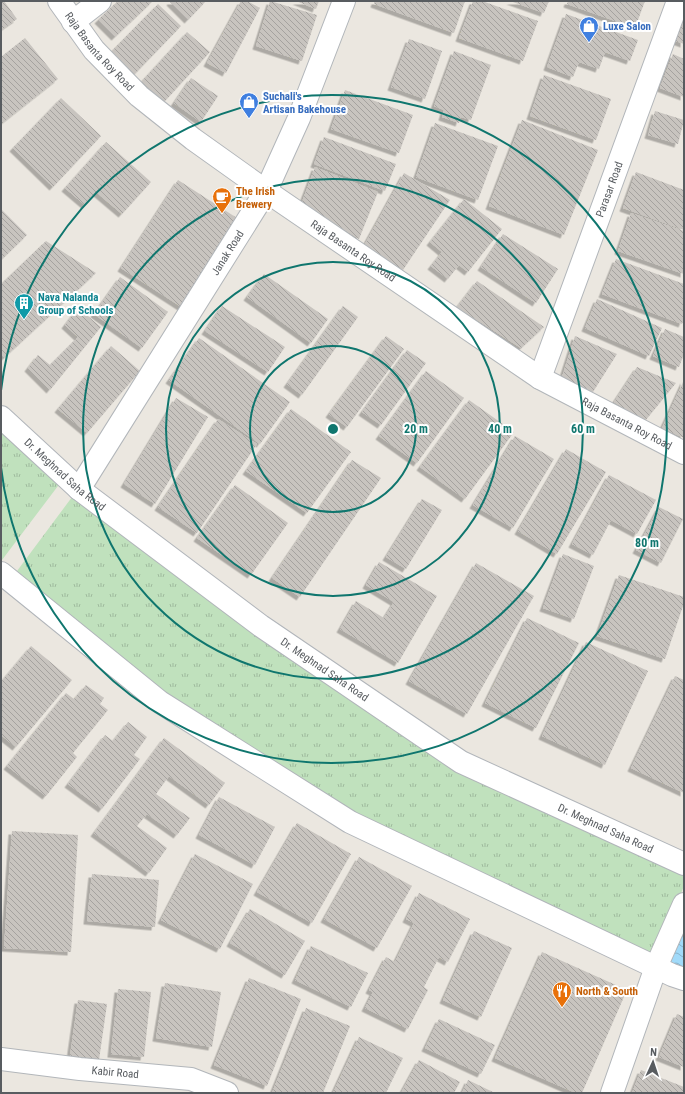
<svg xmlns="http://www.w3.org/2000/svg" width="685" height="1094" font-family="'Roboto Condensed',sans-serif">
	<defs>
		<pattern id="park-tufts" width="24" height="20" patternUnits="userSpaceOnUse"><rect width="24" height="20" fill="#c0e1bd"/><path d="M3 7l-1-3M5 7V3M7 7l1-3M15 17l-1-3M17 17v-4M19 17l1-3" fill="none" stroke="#9fba9d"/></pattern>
		<pattern id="water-waves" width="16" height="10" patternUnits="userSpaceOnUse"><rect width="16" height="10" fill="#a1daf9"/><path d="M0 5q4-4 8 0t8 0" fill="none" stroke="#86b4cd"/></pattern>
		<pattern id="building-back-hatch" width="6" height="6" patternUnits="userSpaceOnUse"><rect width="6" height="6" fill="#c8c4bf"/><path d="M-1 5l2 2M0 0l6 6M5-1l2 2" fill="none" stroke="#a5a29f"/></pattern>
		<filter id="shadow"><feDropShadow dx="-3.5" dy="3.5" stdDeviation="0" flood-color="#0004"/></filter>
	</defs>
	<rect width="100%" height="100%" fill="#ebe7e0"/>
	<path fill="url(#park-tufts)" d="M1,418l63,60 -62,82 -1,-1z
		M78,489l375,275 231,108v14l-30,73 -303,-144 -187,-120 -147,-124z"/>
	<path fill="url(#water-waves)" d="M684,919v51l-19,-8z"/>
	<path fill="url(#building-back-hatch)" filter="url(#shadow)" d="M1,1h3l13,18 -16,11z
		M118,1h35l-38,36 -17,-17z
		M171,1h35l-18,19 -18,-18z
		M241,1h6l13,7 -34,65 -19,-10z
		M270,1l47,14 -15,46 -46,-15z
		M296,1h23l-3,8z
		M375,1h90l-11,32 -80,-29z
		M473,1h9l56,20 -15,40 -64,-23z
		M510,1h39l-5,12z
		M568,1h77l-10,27 -68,-24z
		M158,4l23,22 -49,51 -23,-23z
		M684,6v38l-14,-5z
		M566,14l72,26 -8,21 -25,-9 -6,17 -20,-7 -6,15 -26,-10z
		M187,32l23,20 -46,50 -22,-21z
		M25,38l33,41 -57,45v-67z
		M409,39l33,12 -17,48 -34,-12z
		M454,51l37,14 -20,55 -10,-3 -2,6 -17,-6 2,-7 -10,-4z
		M673,54l11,5v38l-24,-9z
		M544,75l67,24 -15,41 -66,-24z
		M191,78l27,18 -17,26 -27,-19z
		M345,90l68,25 -14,38 -68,-24z
		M61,98l40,38 -48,51 -40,-39z
		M655,111l29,9 -6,24 -30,-9z
		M522,120l76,30 -34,85 -75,-29z
		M435,123l63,23 -20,54 -62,-23z
		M324,137l72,27 -11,27 -71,-27z
		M106,142l45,40 -29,32 -26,-22 -11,13 -20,-17z
		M315,167l63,25 -19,47 -57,-37z
		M636,172l48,18v40l-61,-22z
		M404,173l46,27 -47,70 -38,-26z
		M178,180l62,40 -57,88 -62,-40z
		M464,199l38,30 -34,43 -9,-7 -11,14 -17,-13 11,-14 -12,-10z
		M1,209l26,26 -26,25z
		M631,213l53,18v43l-66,-23z
		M503,234l55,35 -22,34 -55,-36z
		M46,241l50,32 -92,85 -3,-3v-71z
		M616,259l68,25v35l-2,5 -80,-30z
		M264,274l64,45 -17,24 -64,-46z
		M120,277l48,35 -26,36 -48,-34z
		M477,281l67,46 -23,21 -64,-41z
		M597,299l65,29 -13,28 -64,-28z
		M222,306l63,41 -17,25 -63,-41z
		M343,306l15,11 -56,78 -15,-11z
		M78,308l23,19 -51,63 -22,-22 10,-13 12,10 28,-28 -13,-12z
		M665,329l19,8v17l-5,13 -26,-11z
		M386,336l18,13 -57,78 -18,-13z
		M575,336l42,18 -24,38 -31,-15z
		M199,338l91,64 -30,42 -91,-64z
		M111,346l29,25 -53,62 -29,-24z
		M407,350l19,13 -45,62 -19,-13z
		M637,367l39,16 -31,38 -31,-19z
		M426,371l38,27 -47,65 -38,-27z
		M684,380v58l-22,-10z
		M176,398l32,19 -53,87 -31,-20z
		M469,400l45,32 -49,67 -45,-32z
		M291,409l60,43 -44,61 -61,-42z
		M218,419l39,25 -60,89 -39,-26z
		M515,436l39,23 -41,69 -40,-23z
		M566,449l40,23 -49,82 -39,-23z
		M352,460l29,18 -81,119 -28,-19z
		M609,475l47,25 -19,34 -26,-14 -18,35 -21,-11z
		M235,485l53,38 -37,52 -54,-37z
		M422,499l20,11 -36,59 -20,-12z
		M659,507l24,12 -22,44 -25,-13z
		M563,554l31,12 -20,53 -31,-11z
		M379,562l58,34 -39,67 -58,-34 16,-28 28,17 10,-16 -28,-17z
		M476,563l58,33 -67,118 -58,-33z
		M619,575l65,22v6l-19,56 -68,-23z
		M527,618l52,25 -43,85 -51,-25z
		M586,642l62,29 -43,94 -63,-29z
		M31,646l41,34 -56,67 -15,-12v-53z
		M675,676l9,4v113l-53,-25z
		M86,685l18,13 -4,6 8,6 -35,43 4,4 -31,39 -39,-30 59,-73 8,6z
		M128,722l19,15 -13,18 6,4 -38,50 -34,-25 37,-49 8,6z
		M164,738l61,45 -16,22 -40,-29 -13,18 34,24 -13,17 -30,-21 -10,12 30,22 -18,25 -55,-40z
		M219,797l56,30 -20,38 -56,-30z
		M297,823l54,31 -39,69 -55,-31z
		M12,831l66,4 -7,117 -67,-4z
		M195,854l58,30 -33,65 -59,-29z
		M359,857l53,29 -35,62 -53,-29z
		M92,874l67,6 -4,47 -68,-6z
		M419,893l51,26 -22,43 -9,-5 -15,30 4,3 -20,39 -43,-21 8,-16 -4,-2 17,-33 9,5 19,-39 -8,-4z
		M250,909l55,32 -20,34 -55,-32z
		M474,931l38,17 -31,69 -38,-17z
		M311,946l57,27 -17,34 -56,-27z
		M542,952l85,38 -45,103h-6l-81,-35z
		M249,978l52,21 -34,87 -53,-21z
		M165,983l56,9 -9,55 -56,-9z
		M118,989l33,3 -7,65 -33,-3z
		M78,1000l29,4 -8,56 -29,-4z
		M306,1008l44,18 -27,67h-51z
		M677,1014l7,3v50l-25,-10z
		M439,1019l56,26 -14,29 -56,-26z
		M359,1037l44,21 -17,35h-53z
		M419,1060l41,22 -6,11h-53z
		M641,1070l43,17v6h-52z
		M468,1080l27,13h-33z"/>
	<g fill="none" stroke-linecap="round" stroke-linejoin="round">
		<g stroke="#b2b6ba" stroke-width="24">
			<g id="street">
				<path id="s1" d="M59,1l35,49 45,46 54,43 73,52 274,187 144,75"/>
				<path d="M73,22l27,-21"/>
				<path id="s2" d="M540,378l138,-377"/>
				<path id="s3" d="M79,489l187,-298 33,-73 45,-117"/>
				<path id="s4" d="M1,1059l79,10 111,10 36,14"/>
				<path d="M612,1093l44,-126 28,-63"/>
			</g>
		</g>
		<g stroke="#b1b5ba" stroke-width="24">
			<g id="secondary">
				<path id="s5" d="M1,417l78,72 182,137 200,136 223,102"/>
				<path d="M1,573l159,129 190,120 322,153 12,4"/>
			</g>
		</g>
		<use href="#street" stroke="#fff" stroke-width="22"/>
		<use href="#secondary" stroke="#fff" stroke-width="22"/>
	</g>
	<g fill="none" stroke="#0f766e" stroke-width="2">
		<circle cx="333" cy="429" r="83"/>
		<circle cx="333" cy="429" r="167"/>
		<circle cx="333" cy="429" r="250"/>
		<path d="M1 391A334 334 0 1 1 1 467"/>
	</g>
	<defs>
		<g id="shop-pin" transform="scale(1)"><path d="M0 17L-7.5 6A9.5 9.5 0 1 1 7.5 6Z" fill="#3f7fe0" stroke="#fff"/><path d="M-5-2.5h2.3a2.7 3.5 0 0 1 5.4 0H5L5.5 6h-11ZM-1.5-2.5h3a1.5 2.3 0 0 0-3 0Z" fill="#fff"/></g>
		<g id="cafe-pin" transform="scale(1)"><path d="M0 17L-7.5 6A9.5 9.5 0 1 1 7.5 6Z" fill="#e8710a" stroke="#fff"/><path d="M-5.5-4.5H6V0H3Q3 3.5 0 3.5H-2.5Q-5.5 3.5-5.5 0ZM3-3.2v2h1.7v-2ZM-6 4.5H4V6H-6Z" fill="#fff"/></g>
		<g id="building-pin" transform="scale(1)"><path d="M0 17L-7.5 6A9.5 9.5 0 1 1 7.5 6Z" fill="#0f9aa8" stroke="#fff"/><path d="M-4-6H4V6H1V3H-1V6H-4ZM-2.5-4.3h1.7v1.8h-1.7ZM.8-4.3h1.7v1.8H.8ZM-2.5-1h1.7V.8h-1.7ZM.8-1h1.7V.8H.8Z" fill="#fff"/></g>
		<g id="restaurant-pin" transform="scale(1)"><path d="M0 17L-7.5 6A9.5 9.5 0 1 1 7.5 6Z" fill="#e8710a" stroke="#fff"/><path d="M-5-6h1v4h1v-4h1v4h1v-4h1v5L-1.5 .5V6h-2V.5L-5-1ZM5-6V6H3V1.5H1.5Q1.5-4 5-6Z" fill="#fff"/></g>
	</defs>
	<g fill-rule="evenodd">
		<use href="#shop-pin" x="589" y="26"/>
		<use href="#shop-pin" x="249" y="102"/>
		<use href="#cafe-pin" x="222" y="197"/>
		<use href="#building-pin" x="24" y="303"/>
		<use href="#restaurant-pin" x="562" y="991"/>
	</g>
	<g text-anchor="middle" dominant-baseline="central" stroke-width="4" stroke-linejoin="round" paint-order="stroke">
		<g font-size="11" font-weight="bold" fill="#366cbe" stroke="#fff" text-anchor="start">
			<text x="603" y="26">Luxe Salon</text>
			<text x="263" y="96">Suchali's<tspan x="263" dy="13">Artisan Bakehouse</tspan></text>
		</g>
		<g font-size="11" fill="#585c60" stroke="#fff">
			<text stroke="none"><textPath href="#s1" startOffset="65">Raja Basanta Roy Road</textPath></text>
			<text stroke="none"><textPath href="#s2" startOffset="201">Parasar Road</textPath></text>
			<text stroke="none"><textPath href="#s1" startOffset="389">Raja Basanta Roy Road</textPath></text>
			<text stroke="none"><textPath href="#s3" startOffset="279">Janak Road</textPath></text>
			<text stroke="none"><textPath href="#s1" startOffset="713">Raja Basanta Roy Road</textPath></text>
			<text stroke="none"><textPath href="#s5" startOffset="86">Dr. Meghnad Saha Road</textPath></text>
			<text stroke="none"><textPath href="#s5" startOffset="411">Dr. Meghnad Saha Road</textPath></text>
			<text stroke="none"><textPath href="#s5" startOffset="735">Dr. Meghnad Saha Road</textPath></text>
			<text stroke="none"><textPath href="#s4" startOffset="115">Kabir Road</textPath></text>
		</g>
		<g font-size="11" font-weight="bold" fill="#c56008" stroke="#fff" text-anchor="start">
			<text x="236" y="191">The Irish<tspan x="236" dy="13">Brewery</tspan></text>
			<text x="576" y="991">North &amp; South</text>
		</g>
		<g font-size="11" font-weight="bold" fill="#0d838f" stroke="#fff" text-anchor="start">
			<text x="38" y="297">Nava Nalanda<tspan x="38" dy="13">Group of Schools</tspan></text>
		</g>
	</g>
	<circle cx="333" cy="429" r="6" fill="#0f766e" stroke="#fff" stroke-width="2"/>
	<g font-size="12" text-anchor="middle" font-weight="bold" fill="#0f766e" stroke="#fff" stroke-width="4" stroke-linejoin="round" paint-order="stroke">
		<text x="416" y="433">20 m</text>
		<text x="500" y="433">40 m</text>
		<text x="583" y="433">60 m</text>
		<text x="647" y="547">80 m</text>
	</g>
	<rect width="685" height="1094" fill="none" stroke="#585c60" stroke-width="4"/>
	<g transform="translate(653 1062) rotate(3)" stroke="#ffffff" stroke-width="3" paint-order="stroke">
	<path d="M0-3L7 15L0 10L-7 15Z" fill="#585c60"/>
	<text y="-6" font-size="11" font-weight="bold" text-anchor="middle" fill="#585c60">N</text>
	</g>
</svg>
